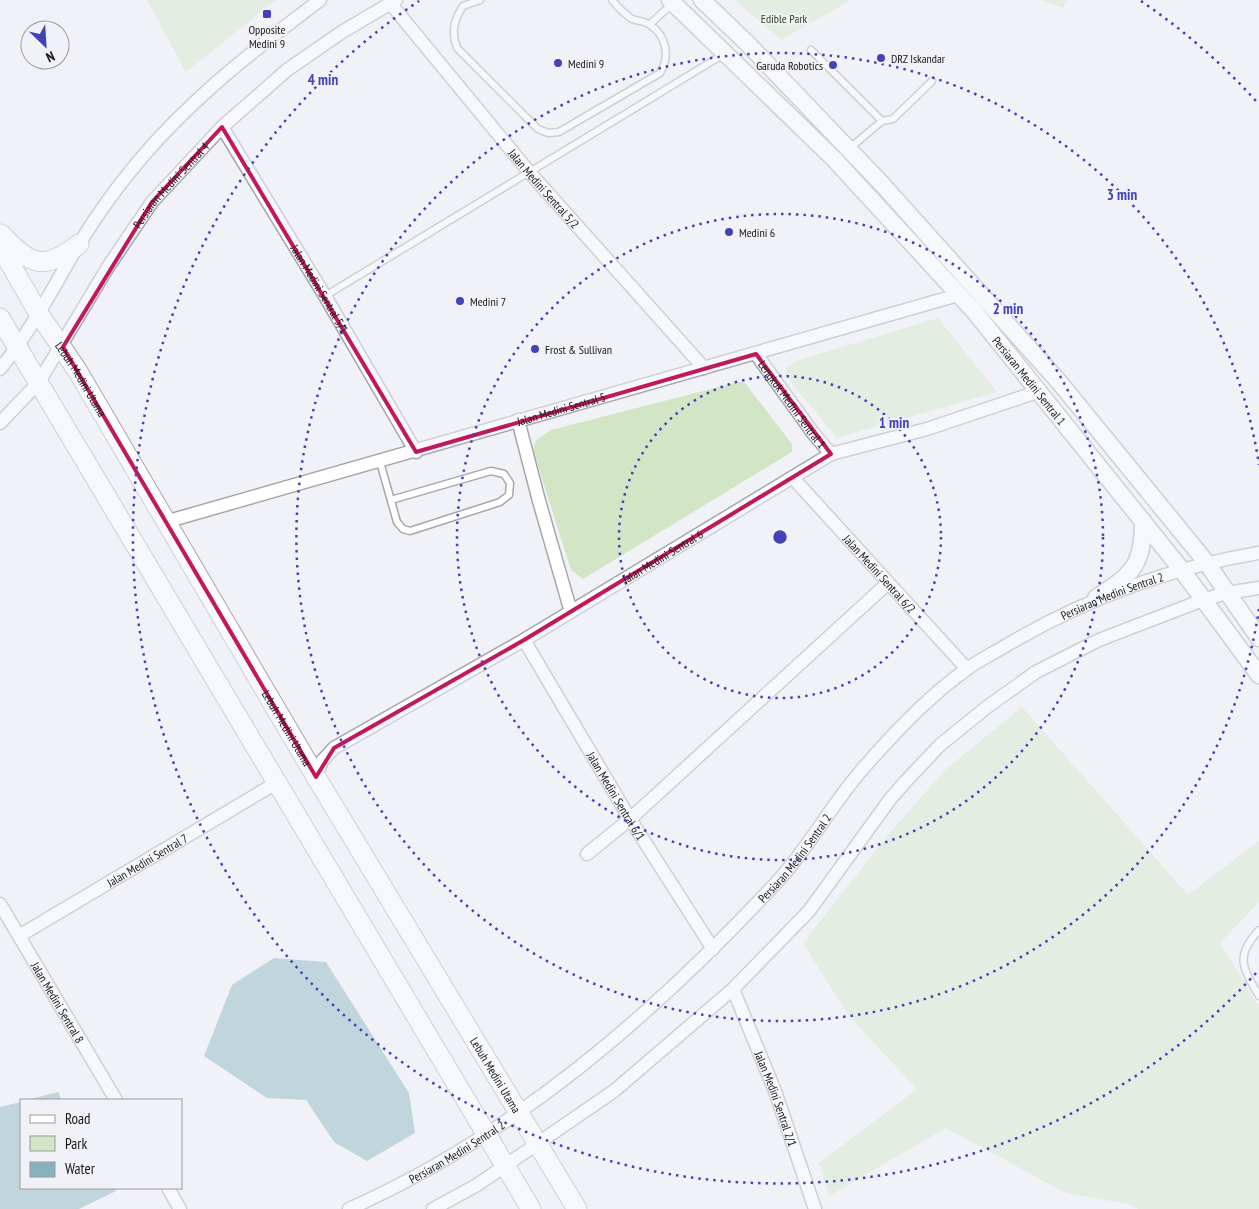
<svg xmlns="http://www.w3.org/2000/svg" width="1259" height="1209" font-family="'PT Sans Narrow',sans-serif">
	<rect width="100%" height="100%" fill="#f1f2f7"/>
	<path fill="#d2e6c5" d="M147,0h129l-90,72z
		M735,0h116l-70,40z
		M1040,0h27l-4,8z
		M938,318l59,74 -160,46 -51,-62v-8l10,-7z
		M738,382l7,1 47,61v8l-209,127 -12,-9 -38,-120 3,-10 15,-10z
		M1022,707l166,188 71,-54v61l-39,41 39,64v202h-121l-5,-4 -67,-12 -120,-65 -117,68 -10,-33 98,-74 -68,-73 -46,-73 85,-108 57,-65z"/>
	<path fill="#87b1bd" d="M274,958l52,4 83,131 6,40 -48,28 -33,-19 -28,-42 -39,-2 -63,-42 28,-71z
		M58,1092l4,8h-35z
		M21,1102v86h93l2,3 -37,18h-79v-102z"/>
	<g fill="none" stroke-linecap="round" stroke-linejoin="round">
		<g stroke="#a6a7ac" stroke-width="9">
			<path id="service" d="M480,0l-17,6c-9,14 -12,26 -6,42l81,81 10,4 11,-1 101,-59c10,-16 7,-37 -10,-48 -5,-4 -13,-4 -18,-6 -8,-5 -14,-12 -20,-19
				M650,24l22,-20
				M811,50l71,71 11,-2 39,-38
				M850,148l32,-27
				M325,296l399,-242
				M380,462l17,60 6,7 7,2 90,-29 9,-7 1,-12 -6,-9 -13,-3 -100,29
				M1259,930c-24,26 -17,37 0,66"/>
		</g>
		<g stroke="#a6a7ac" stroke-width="15">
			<g id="minor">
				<path id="s1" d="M390,3l140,170 174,195"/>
				<path id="s2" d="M222,127l103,169 91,156"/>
				<path id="s3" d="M756,354l57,79 18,21"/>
				<path d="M0,369c32,-39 53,-82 79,-125 15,-24 32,-49 50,-71 54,-68 122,-121 191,-173"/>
				<path d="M518,420l21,81 32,111"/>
				<path id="s4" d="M0,423l39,-41 69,-115 44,-65 70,-75 65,-57 55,-38 54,-32"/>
				<path id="s5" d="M793,478l174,191"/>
				<path id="s6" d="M165,522l793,-227"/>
				<path id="s7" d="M524,640l106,179 83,130"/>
				<path id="s8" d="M316,777l6,-16 12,-13 190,-108 307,-186 96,-25 113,-38"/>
				<path d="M587,854l43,-35 258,-236"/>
				<path id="s9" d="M0,904l116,196"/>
				<path id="s10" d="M19,936l257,-153"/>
				<path id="s11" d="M733,989l42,102 40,118"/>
				<path d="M168,1188l12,21"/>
				<path id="s12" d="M349,1209c166,-74 304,-194 427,-326 34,-36 57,-82 91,-119 27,-31 66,-71 100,-95 12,-9 27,-16 40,-24 78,-46 162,-77 252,-92"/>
				<path d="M433,1209l44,-24 137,-94 119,-102 76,-78 82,-113 16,-18 33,-35 47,-38 49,-35 63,-32 104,-40 23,-7 33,-5"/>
			</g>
		</g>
		<g stroke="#a6a7ac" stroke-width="19">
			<g id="tertiary">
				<path id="s13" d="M670,0l164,159 140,152 207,258 78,106"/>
				<path d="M702,0l45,43 134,140 179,200 146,179 53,76"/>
				<path d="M1096,598c36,-24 47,-31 47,-77"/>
			</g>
		</g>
		<g stroke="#a6a7ac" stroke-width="21">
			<g id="secondary">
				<path d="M1,234c29,31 42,38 78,10"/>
				<path id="s14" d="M0,246l39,68 38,56 239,407 261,432"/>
				<path d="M0,318l531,891"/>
			</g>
		</g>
		<use href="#service" stroke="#fff" stroke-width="6"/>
		<use href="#minor" stroke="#fff" stroke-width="12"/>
		<use href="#tertiary" stroke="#fff" stroke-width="16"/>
		<use href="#secondary" stroke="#fff" stroke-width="19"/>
	</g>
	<path d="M0 0H1259V1209H0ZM222,127l194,325 340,-98 75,100 -307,186 -190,108 -18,29 -253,-430 89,-145z" fill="#f1f2f7" fill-opacity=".55" fill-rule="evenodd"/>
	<path fill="none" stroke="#c2185b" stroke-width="4" stroke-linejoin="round" d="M222,127l194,325 340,-98 75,100 -307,186 -190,108 -18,29 -253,-430 89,-145z"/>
	<g fill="none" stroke="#4342b7" stroke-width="2.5" stroke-dasharray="2.5 5">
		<circle cx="780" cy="537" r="161"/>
		<circle cx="780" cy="537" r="323"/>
		<path d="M1259 609A484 484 0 1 1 1259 465"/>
		<path d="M1256 973A646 646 0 1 1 419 1M1141 1A646 646 0 0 1 1256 101"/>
	</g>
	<g fill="#4342b7" stroke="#f1f2f7" stroke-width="2">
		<rect x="262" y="9" width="10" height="10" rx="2.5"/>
		<circle cx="881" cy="58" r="5"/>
		<circle cx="558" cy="63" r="5"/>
		<circle cx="833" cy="65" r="5"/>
		<circle cx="729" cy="232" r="5"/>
		<circle cx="460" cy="301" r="5"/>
		<circle cx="535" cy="349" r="5"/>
	</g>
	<g text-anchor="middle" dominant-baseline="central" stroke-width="4" stroke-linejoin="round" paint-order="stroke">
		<g font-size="12" fill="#2f481a" stroke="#f1f2f7">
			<text x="784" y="18">Edible Park</text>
		</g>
		<g font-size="12" fill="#171719" stroke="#f1f2f7" text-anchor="start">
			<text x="267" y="29" text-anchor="middle">Opposite<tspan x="267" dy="14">Medini 9</tspan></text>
			<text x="891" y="58">DRZ Iskandar</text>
			<text x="568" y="63">Medini 9</text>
			<text x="823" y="65" text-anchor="end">Garuda Robotics</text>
			<text x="739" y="232">Medini 6</text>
			<text x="470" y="301">Medini 7</text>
			<text x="545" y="349">Frost &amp; Sullivan</text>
		</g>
		<g font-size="12" fill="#171719" stroke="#f1f2f7">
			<text stroke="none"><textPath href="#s4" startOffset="294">Persiaran Medini Sentral 4</textPath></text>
			<text stroke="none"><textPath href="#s1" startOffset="241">Jalan Medini Sentral 5/2</textPath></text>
			<text stroke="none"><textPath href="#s2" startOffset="189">Jalan Medini Sentral 5/1</textPath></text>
			<text stroke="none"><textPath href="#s14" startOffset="156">Lebuh Medini Utama</textPath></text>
			<text stroke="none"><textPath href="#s13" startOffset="524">Persiaran Medini Sentral 1</textPath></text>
			<text stroke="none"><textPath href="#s3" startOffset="62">Lengkuk Medini Sentral 1</textPath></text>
			<text stroke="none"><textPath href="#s6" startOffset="412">Jalan Medini Sentral 5</textPath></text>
			<text stroke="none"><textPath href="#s8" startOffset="415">Jalan Medini Sentral 6</textPath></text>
			<text stroke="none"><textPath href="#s5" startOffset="129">Jalan Medini Sentral 6/2</textPath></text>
			<text stroke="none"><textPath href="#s12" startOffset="992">Persiaran Medini Sentral 2</textPath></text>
			<text stroke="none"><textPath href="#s14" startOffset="561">Lebuh Medini Utama</textPath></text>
			<text stroke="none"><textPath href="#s7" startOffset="181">Jalan Medini Sentral 6/1</textPath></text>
			<text stroke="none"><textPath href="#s12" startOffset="572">Persiaran Medini Sentral 2</textPath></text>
			<text stroke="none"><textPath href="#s10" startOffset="149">Jalan Medini Sentral 7</textPath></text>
			<text stroke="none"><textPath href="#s9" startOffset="114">Jalan Medini Sentral 8</textPath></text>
			<text stroke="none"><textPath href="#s14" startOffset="966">Lebuh Medini Utama</textPath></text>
			<text stroke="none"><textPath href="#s11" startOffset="118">Jalan Medini Sentral 2/1</textPath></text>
			<text stroke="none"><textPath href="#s12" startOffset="122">Persiaran Medini Sentral 2</textPath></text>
		</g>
	</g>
	<circle cx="780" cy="537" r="8" fill="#4342b7" stroke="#f1f2f7" stroke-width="2.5"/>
	<g font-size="15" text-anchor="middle" font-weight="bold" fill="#4342b7" stroke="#f1f2f7" stroke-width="4" stroke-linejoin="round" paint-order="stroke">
		<text x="323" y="85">4 min</text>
		<text x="1122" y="200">3 min</text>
		<text x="1008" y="314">2 min</text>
		<text x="894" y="428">1 min</text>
	</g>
	<rect x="20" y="1099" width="162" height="90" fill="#f1f2f7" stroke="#9a9a9e"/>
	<rect x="30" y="1115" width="25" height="8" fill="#ffffff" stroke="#9a9a9e"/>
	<text x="65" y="1124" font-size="15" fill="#171719">Road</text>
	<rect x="30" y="1136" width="25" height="15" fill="#d2e6c5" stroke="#9a9a9e"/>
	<text x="65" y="1149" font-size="15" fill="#171719">Park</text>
	<rect x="30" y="1162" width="25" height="15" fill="#87b1bd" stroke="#9a9a9e"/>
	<text x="65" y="1174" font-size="15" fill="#171719">Water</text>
	<g transform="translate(45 45) rotate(155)"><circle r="24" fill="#f1f2f7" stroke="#9a9a9e"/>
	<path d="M0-4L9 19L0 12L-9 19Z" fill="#4342b7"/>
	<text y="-8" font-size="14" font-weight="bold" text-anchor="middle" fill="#171719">N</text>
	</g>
</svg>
